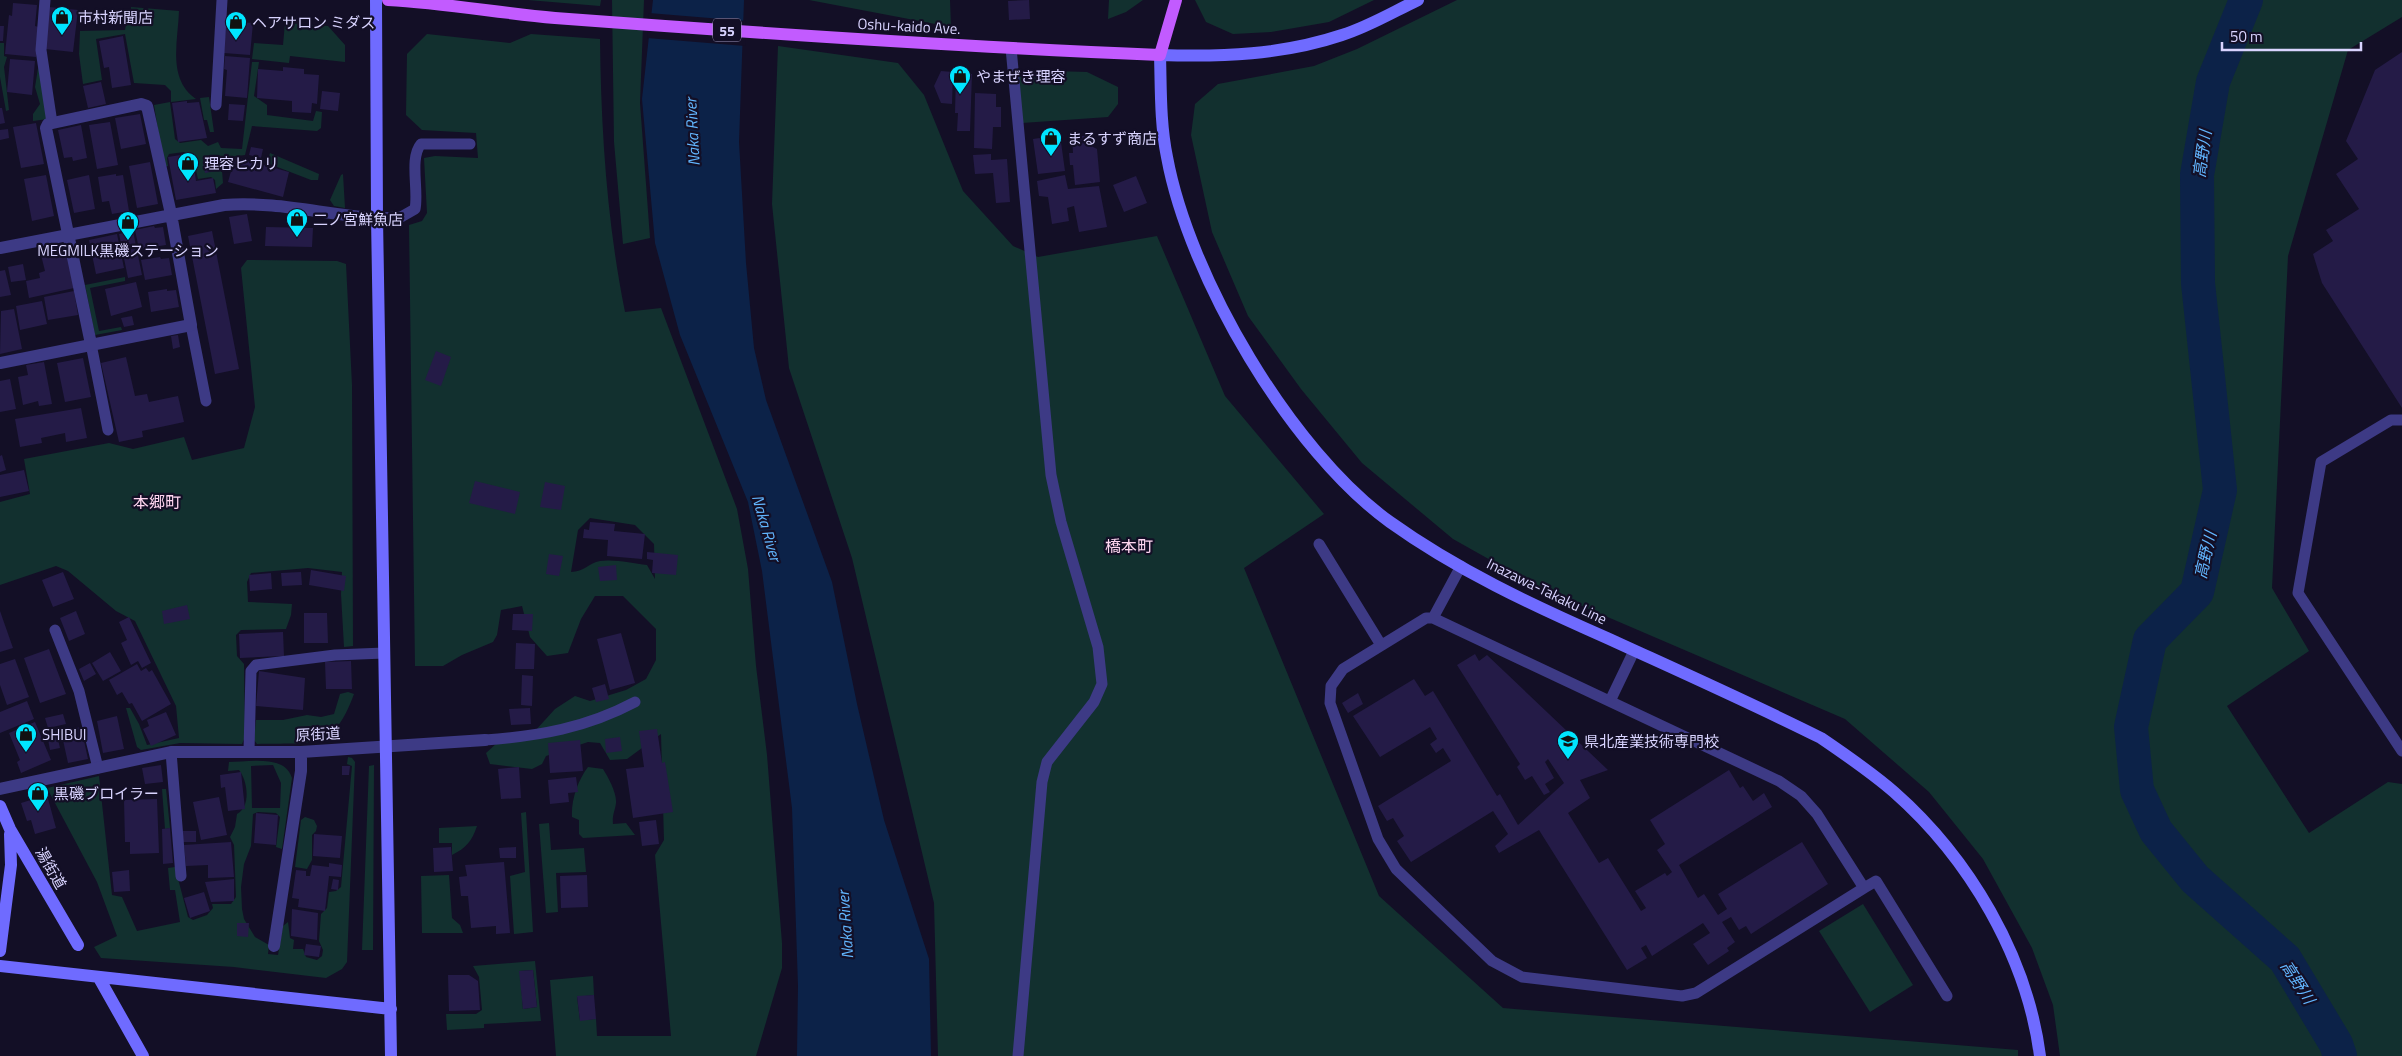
<svg xmlns="http://www.w3.org/2000/svg" width="2402" height="1056" font-family="'Titillium Web','Noto Sans JP',sans-serif">
	<rect width="100%" height="100%" fill="#130f26"/>
	<path fill="#12302f" fill-rule="evenodd" d="M528,0h73l-1,6z
		M612,0h32l-4,103 10,135 -27,6 -9,-102z
		M809,0h141l1,27z
		M1109,0h34l-17,12 -18,7z
		M1195,0h179l-45,22 -58,10 -38,2 -27,-12z
		M1457,0h945v17l-54,33 -60,206 -16,332 37,63 -82,55 82,127 79,-51 14,2v272h-342l-7,-51 -21,-57 -49,-89 -54,-67 -84,-73 -305,-131 -87,-49 -91,-76 -61,-74 -53,-73 -36,-84 -21,-97 4,-31 23,-20 96,-18 43,-17z
		M131,7l48,4c-1,30 -12,68 17,88l-25,3v-11l-6,-6 -31,-2 -9,-49 -29,5 6,41 -19,4 -4,-30 1,-23 45,-1 1,-5h5z
		M285,23l43,3 17,19v17l-55,-6 -1,7 -37,-4 2,-16 29,2z
		M427,34l83,9 21,-9 69,5c1,91 7,184 25,273l36,-4 76,201 11,60 8,97 11,89 15,188v25l-26,88h-200l-6,-76 43,-4 1,19 -17,2 3,23 16,-1 1,17h74l-16,-181 9,-15 -3,-106 -34,25 -17,1 -10,-17 -12,-1 -42,14 -4,8 -10,5 -42,-5 -4,-11 11,-10 38,-12 20,-22 20,-13 15,5 36,-11 20,-11 10,-19v-31l-33,-33h-28l-14,23 -13,34 -21,3 -17,-19 -8,-31 -21,4 -4,25 -4,7 -31,13 -19,11h-28l-6,-441 13,-4 5,-8 -3,-55 11,-2 43,2 -2,-25 -54,-3 -16,-15 1,-61zM590,518l45,7 19,19 1,35 -8,-14c-14,-2 -33,-6 -47,-4 -11,2 -16,11 -29,11l7,-42z
		M0,43h4v13l3,1 -3,10 5,43 -3,1 -6,-34z
		M778,46l120,17 26,32 39,96 50,55 25,11 119,-21 68,160 99,118 -80,54 135,328 124,112 515,42v6h-1080l-4,-153 -82,-345 -63,-190 -17,-164z
		M39,62l9,57 -15,2v-7l7,-10 -5,-17z
		M252,62h7l-5,34 13,9v10l46,6 3,-10 6,1 -1,16 -4,3 -65,-5 -7,29 -24,3 2,25 -7,6 -1,-9 -4,-3 -13,2 -4,-18 -10,-9 -15,2 -2,4 1,8 -4,1 -10,-62 16,-3 5,37 5,4 21,-3 7,6 10,-4 3,6 21,1z
		M1018,70l69,2 31,15v17l-10,13 -86,6z
		M209,97l5,35h-4l-3,-12h-3l-4,-22z
		M270,153l49,21 -1,6h-7l-44,-17z
		M343,174l2,34 -11,-2 -4,-6 11,-25z
		M247,260l90,1 9,3 6,121 1,261 -9,1 -3,-53 1,-22 -34,-4 -57,5 -4,9 1,20 44,2 -1,11 -5,14 -45,1 -5,5 1,21 7,8 1,73 -3,7 -62,-1 -39,7 -4,-3 -11,-39h4l9,16 8,21 32,-7 -3,-32 -41,-85 -19,-10 -48,-40 -12,-5 -56,19v-83l30,-8 -6,-35 85,-16 24,6 51,-12 8,23 52,-12 11,-41 -14,-139z
		M125,277v4l-35,7 9,43 22,-4 1,3 -27,5 -10,-50z
		M348,692l6,2c-21,58 -42,48 -97,50l-3,-4 2,-20h27l24,-5 14,2 13,-3 6,-20z
		M348,757l4,1 3,4 -8,200 -5,7 -16,9 -92,-11 -133,-9 -7,-11 23,-11 -20,-54 -50,-94 52,-12 13,119 10,2 15,34 43,-9 -5,-32h-5l-2,-22 7,-1 13,50 5,3 14,-5 6,-7 -1,-4h19l5,-7 -2,-52 -4,-8 5,-10 2,-13c14,-7 11,-33 2,-44l-11,1 1,-9c19,0 56,-8 63,16l-10,71 -6,-2 4,-30 -4,-4 -18,-1 -5,2 -2,32 -7,18 -3,23 1,22 2,10 11,18 14,8 -1,9 10,1 5,-29 5,-4 2,16 4,2 -1,9h10l3,8 11,3 5,-4 1,-6 -4,-9 2,-27 6,-6 2,-16 7,-1 5,-4 11,-121 -5,-2zM273,765l8,18 -1,25h-28l-1,-42z
		M374,765l-1,185h-11l7,-184z
		M588,767l15,2c5,8 14,24 13,34 -1,8 -4,12 -3,21l13,-1 9,12 -52,3 -4,-4v-14l-7,-3c-1,-17 6,-37 16,-50z
		M162,789h4l4,39 -5,1z
		M526,812l7,120 -19,2 -4,-58 15,-4 -4,-59z
		M305,817l9,3 3,6 -1,5 -4,4v25l-5,9 -12,-2 6,-47z
		M549,823l2,27 33,-2 2,24 -30,1 2,39 -12,1 -7,-89z
		M477,826c-5,15 -11,22 -25,29v-12h-13v-15z
		M449,875l3,43 8,7 3,8h-41l-1,-57z
		M1863,904l50,81 -43,27 -51,-81z
		M535,961l6,60 -57,3v4l-37,2 -1,-16h30l6,-4 -3,-33 -6,-11zM533,970l4,37 -14,2 -3,-38z"/>
	<path fill="#0c2248" d="M653,0h91l-5,142 7,121 8,85 12,52 66,182 25,122 27,116 45,139 2,97h-134l1,-70 -6,-178 -30,-237 -14,-69 -68,-167 -25,-92 -13,-144z"/>
	<path fill="#130f26" d="M649,13l97,8 -1,25 -98,-8z"/>
	<g fill="none" stroke-linecap="round" stroke-linejoin="round">
		<path stroke="#0c2248" stroke-width="34" d="M2246,0l-33,82 -16,93 1,108 22,207 -23,102 -47,48 -19,87 6,63 19,41 39,48 90,80 51,85 4,12"/>
	</g>
	<path fill="#241b47" d="M1029,0l1,19 -21,1 -1,-19z
		M13,3l24,2 -2,21 4,1 -3,30 -31,-3 4,-39 3,1z
		M49,7l29,3 -5,42 -28,-3z
		M226,21l27,2 -3,32 -26,-2z
		M0,26h4l-1,15h-3z
		M123,36l8,49 -19,3 -3,-21 -5,1 -5,-27z
		M2402,52v356l-80,-125 -9,-29 20,-13 -7,-11 33,-21 -23,-35 22,-15 -12,-18 29,-71z
		M225,56l25,2 -3,40 -22,-2 2,-26 -3,-1z
		M10,59l25,2 -3,34 -25,-3z
		M283,67l21,2v5l15,1 -2,29 -5,-1 -1,10 -19,-1v-11l-35,-3 1,-29 25,2z
		M941,71l12,1 -1,32 -11,-1 -7,-17z
		M956,73l16,1 -2,57h-13l1,-18h-3z
		M101,82l5,22 -18,4 -5,-22z
		M322,91l18,2 -2,18 -18,-2z
		M975,93l21,1v13h5v20h-8l-1,22 -18,-1z
		M187,101v2l12,-1 8,36 -29,4 -6,-39z
		M229,104l16,1 -2,16 -15,-1z
		M0,108h2l3,15 -5,1z
		M140,114l6,30 -25,5 -6,-31z
		M110,122l8,43 -21,4 -8,-44z
		M36,123l8,41 -23,4 -8,-41z
		M81,125l6,33 -14,3 -1,-4 -8,1 -6,-28z
		M8,129l1,9 -9,2v-10z
		M1060,135l5,36 -27,3 -5,-35z
		M1092,135l1,12 4,2 3,33 -25,3 -2,-20h-3l-1,-12h4l-1,-16z
		M251,147l12,2 -2,9 -12,-3z
		M187,154l1,7 5,-1 3,21 17,-3 3,15 -40,7 -8,-43z
		M991,154v6l16,-1 3,43 -14,1 -3,-30 -18,1 -2,-19z
		M235,157l54,15 -6,25 -55,-15z
		M214,160l2,11 -11,2 -2,-11z
		M150,162l8,42 -21,4 -8,-42z
		M116,174v2l7,-1 6,36 -17,3 -3,-13 -7,1 -4,-25z
		M46,175l8,41 -22,5 -8,-42z
		M89,175l6,34 -21,4 -7,-33z
		M1065,175l3,14 31,-3 8,41 -28,5 -5,-26 -7,2 2,13 -17,3 -4,-27 -9,-1 -2,-15z
		M1136,176l11,27 -23,9 -11,-27z
		M247,214l5,27 -18,3 -5,-27z
		M154,226l1,2 8,-1 3,18 -27,4 -4,-19z
		M266,227l47,1 -1,19 -47,-1z
		M133,231l9,44 -14,3 -9,-44z
		M212,231l27,138 -24,5 -27,-138z
		M117,234l7,34 -28,6 -7,-34z
		M65,245l9,43 -45,10 -3,-17 14,-3 -1,-5 6,-2 -5,-20z
		M160,257l1,2 8,-1 3,17 -27,5 -4,-20z
		M23,264l3,16 -15,2 -3,-15z
		M5,270l6,25 -11,2v-26z
		M136,282l6,25 -31,9 -6,-27z
		M167,289v2l9,-1 3,17 -28,5 -3,-20z
		M74,291l4,24 -30,5 -4,-23z
		M42,301l5,23 -27,6 -4,-24z
		M14,309l8,40 -22,5 1,-43z
		M132,316l2,9 -10,2 -3,-9z
		M178,335l2,12 -7,2 -2,-13z
		M436,351l15,6 -10,29 -16,-6z
		M126,357l9,39 12,-2 2,8 29,-6 6,26 -42,9 1,6 -24,5 -18,-79z
		M83,358l8,39 -26,5 -8,-39z
		M44,362l8,42 -13,2 -1,-5 -15,4 -5,-28 10,-2 -2,-10z
		M10,379l6,30 -16,3v-31z
		M81,408l6,30 -21,4 -1,-9 -24,5 1,5 -22,4 -5,-28z
		M2,455l4,15 -6,2v-16z
		M24,470l5,21 -29,6v-22z
		M475,481l45,11 -5,22 -46,-11z
		M545,482l20,4 -4,24 -21,-3z
		M590,522l25,2 -1,7 31,3 -3,25 -35,-3 1,-16 -25,-2 1,-9 5,1z
		M647,552l31,3 -2,20 -24,-2 1,-13 -6,-1z
		M549,554l14,2 -4,20 -13,-2z
		M616,565l1,15 -17,1 -2,-14z
		M311,570l35,6 -2,15 -35,-6z
		M63,572l11,27 -21,8 -11,-27z
		M301,572l1,13 -20,1 -1,-13z
		M271,573l1,16 -22,2 -1,-16z
		M187,605l3,14 -26,5 -2,-13z
		M0,611l13,37 -13,4z
		M76,611l9,23 -16,7 -9,-23z
		M304,613h23l1,30h-24z
		M513,614h20l-1,17 -20,-1z
		M129,617l22,46 -9,5 -4,-7 -7,4 -10,-22 6,-3 -8,-18z
		M283,632l1,24 -44,2 -1,-24z
		M621,633l14,50 -25,7 -13,-51z
		M516,643l19,1 -1,25h-19z
		M49,649l17,45 -26,9 -16,-45z
		M110,652l11,19 -18,10 -11,-18z
		M1475,654l4,7 8,-6 121,115 -28,10 10,18 -22,15 31,50 9,-5 33,53 5,-3 -11,-17 30,-18 2,3 5,-4 -15,-22 8,-6 -15,-24 79,-50 11,18 3,-2 10,15 11,-8 8,14 -93,58 19,33 6,-4 14,21 9,-6 -9,-15 84,-52 26,42 -77,50 -5,-8 -7,4 -8,-13 -9,5 13,20 -8,6 2,3 -21,14 -15,-21 17,-11 -7,-10 -51,33 -6,-11 -5,3 6,10 -20,12 -88,-140 -40,23 -4,-7 13,-12 -15,-23 -82,51 -14,-21 7,-5 -11,-18 -6,3 -9,-15 73,-45 -8,-13 -7,5 -6,-9 7,-5 -7,-12 -50,30 -27,-41 61,-37 11,17 8,-5 64,105 3,-2 18,31 46,-42 -16,-24 -3,3 9,16 -9,6 5,8 -6,3 -12,-19 -7,4 -8,-13 3,-3 -63,-99z
		M15,659l14,38 -22,8 -7,-20v-21z
		M351,661l1,28h-26l-1,-27z
		M90,663l6,11 -12,7 -5,-12z
		M137,664l4,7 5,-3 3,4 3,-2 19,34 -29,17 -10,-18 -3,1 -7,-12 -5,3 -8,-15z
		M259,671l46,7 -2,32 -47,-4z
		M522,675l11,1 -1,30 -11,-1z
		M605,684l4,15 -13,3 -4,-14z
		M1358,693l5,11 -15,9 -6,-10z
		M27,701l7,18 -34,14v-21z
		M530,708l1,16 -20,1 -2,-16z
		M166,712l10,23 -25,11 -8,-17 6,-3 -2,-6z
		M63,714l3,10 -18,4 -3,-10z
		M117,716l7,33 -21,4 -6,-32z
		M35,722l16,38 -30,13 -4,-11 3,-2 -11,-27z
		M81,727l7,32 -20,4 -7,-32z
		M657,729l5,34 3,-1 8,50 -40,6 -7,-49 18,-2 -5,-36z
		M56,731l4,17 -10,2 -3,-16z
		M620,737l2,14 -16,2 -1,-14z
		M580,740l3,31 -33,2 -2,-30z
		M161,765l2,17 -18,2 -3,-16z
		M342,766h8l-1,9h-7z
		M519,767l2,31 -20,1 -3,-30z
		M241,772l4,37 -17,2 -3,-24 -4,1 -1,-13z
		M576,777l2,15 -10,1 1,9 -19,2 -2,-24z
		M47,795l9,33 -21,6 -4,-14 -4,1 -6,-18z
		M219,797l8,38 -26,5 -8,-38z
		M157,799l2,54 -29,1v-12h-5l-1,-42z
		M256,813l22,2 -2,30 -22,-2z
		M656,820l3,24 -17,2 -3,-24z
		M170,828l3,35 -10,1 -1,-35z
		M183,831h13v11h-13z
		M314,834l28,2 -2,22 -27,-2z
		M231,842l3,35 -26,1v-13l-22,1 -2,-21z
		M451,847l2,24 -19,1 -1,-24z
		M516,847v11h-16l-1,-10z
		M504,862l6,71 -14,1v-8l-25,2 -3,-32h-7l-2,-19 8,-1 -2,-11z
		M329,863l13,2 -1,12 -12,-1 -4,35 -27,-4 1,-8 -7,-1 4,-28 10,1v5h4l2,-11 17,2z
		M129,870l1,21 -16,1 -2,-20z
		M587,875l1,32 -27,1 -1,-32z
		M234,879v22l-23,1 -6,-20z
		M333,879l6,1 -1,10 -7,-1z
		M204,892l6,19 -20,7 -6,-20z
		M292,909l26,4 -1,27 -26,-4z
		M237,923h12l-1,14 -11,-1z
		M306,944l15,2 -2,11 -15,-2z
		M533,970l4,37 -14,2 -4,-38z
		M448,975h21l9,6 2,29 -31,1z
		M594,995l2,24 -16,2 -3,-25z"/>
	<g fill="none" stroke-linecap="round" stroke-linejoin="round">
		<path stroke="#3d3a85" stroke-width="11" d="M45,0l-4,50 11,73
			M1011,48l40,427 10,47 37,125 4,37 -8,18 -47,60 -5,20 -24,274
			M216,105l6,-105
			M377,218l24,-1 14,-8c4,-18 -6,-51 6,-65h49
			M191,325l15,76
			M91,344l17,86
			M2402,420h-11l-70,42 -23,131 104,158
			M1319,544l62,101
			M1433,618l28,-52
			M55,630l24,61 19,77
			M1610,701l24,-50
			M485,740c54,-4 101,-12 150,-38
			M249,751l2,-80 5,-6 79,-10 49,-2
			M171,752l10,124
			M1864,888l-47,-74 -16,-18 -22,-15 -346,-163h-7l-83,51 -12,17 -1,17 48,136 18,30 96,92 30,16 160,19 14,-3 168,-105 12,-7 71,115"/>
		<path stroke="#3d3a85" stroke-width="12" d="M0,248l224,-43c53,-4 101,10 153,13
			M0,363l191,-38 -20,-111 -24,-108 -6,-2 -93,20 -2,4 45,216
			M0,789l171,-37h130l184,-12
			M274,946l27,-175v-19"/>
		<path stroke="#6f6bff" stroke-width="12" d="M376,0l1,218 14,838
			M1418,0c-25,12 -50,27 -76,35 -60,20 -120,22 -182,20 1,33 0,68 7,102 22,120 124,294 223,365 67,48 142,83 217,116 72,33 144,65 214,100 25,17 50,34 73,54 75,66 133,164 146,264
			M0,806l10,23 68,116
			M0,951l11,-86 -1,-31
			M0,966l391,43
			M99,978l44,78"/>
		<path stroke="#c25bff" stroke-width="12" d="M388,0c56,3 111,13 167,18 201,15 403,29 605,37l16,-55"/>
	</g>
	<defs>
		<g id="shop-pin" transform="scale(1.125)"><path d="M0 17L-7.5 6A9.5 9.5 0 1 1 7.5 6Z" fill="#00e5ff" stroke="#130f26"/><path d="M-5-2.5h2.3a2.7 3.5 0 0 1 5.4 0H5L5.5 6h-11ZM-1.5-2.5h3a1.5 2.3 0 0 0-3 0Z" fill="#111"/></g>
		<g id="school-pin" transform="scale(1.125)"><path d="M0 17L-7.5 6A9.5 9.5 0 1 1 7.5 6Z" fill="#00e5ff" stroke="#130f26"/><path d="M0-5L7-2L0 1L-7-2ZM-4 1L0 2.5L4 1V4Q0 6-4 4Z" fill="#111"/></g>
	</defs>
	<g fill-rule="evenodd">
		<use href="#shop-pin" x="62" y="17"/>
		<use href="#shop-pin" x="236" y="22"/>
		<use href="#shop-pin" x="960" y="76"/>
		<use href="#shop-pin" x="1051" y="138"/>
		<use href="#shop-pin" x="188" y="163"/>
		<use href="#shop-pin" x="297" y="219"/>
		<use href="#shop-pin" x="128" y="222"/>
		<use href="#shop-pin" x="26" y="734"/>
		<use href="#school-pin" x="1568" y="741"/>
		<use href="#shop-pin" x="38" y="793"/>
	</g>
	<g text-anchor="middle" dominant-baseline="central" stroke-width="4.5" stroke-linejoin="round" paint-order="stroke">
		<rect fill="#130f26" stroke="#9e99be" stroke-width="1" x="713" y="18.5" width="28" height="23" rx="4"/>
		<g font-size="14" font-weight="bold" fill="#d9d4ff">
			<text x="727" y="30">55</text>
		</g>
		<g font-size="15" fill="#d9d4ff" stroke="#130f26" text-anchor="start">
			<text x="78" y="17">市村新聞店</text>
			<text x="252" y="22">ヘアサロン ミダス</text>
			<text x="976" y="76">やまぜき理容</text>
			<text x="1067" y="138">まるすず商店</text>
			<text x="204" y="163">理容ヒカリ</text>
			<text x="313" y="219">二ノ宮鮮魚店</text>
			<text x="128" y="250" text-anchor="middle">MEGMILK黒磯ステーション</text>
			<text x="42" y="734">SHIBUI</text>
			<text x="1584" y="741">県北産業技術専門校</text>
			<text x="54" y="793">黒磯ブロイラー</text>
		</g>
		<g font-size="15" fill="#d9d4ff" stroke="#130f26">
			<text transform="translate(909 26) rotate(3)">Oshu-kaido Ave.</text>
			<text transform="translate(1547 591) rotate(26)">Inazawa-Takaku Line</text>
			<text transform="translate(318 734) rotate(-3)">原街道</text>
			<text transform="translate(51 868) rotate(60)">湯街道</text>
		</g>
		<g font-size="16" font-style="italic" fill="#62b6ff" stroke="#130f26">
			<text transform="translate(692 132) rotate(-93)">Naka River</text>
			<text transform="translate(2202 154) rotate(-82)">高野川</text>
			<text transform="translate(767 528) rotate(74)">Naka River</text>
			<text transform="translate(2205 555) rotate(-77)">高野川</text>
			<text transform="translate(845 925) rotate(-94)">Naka River</text>
			<text transform="translate(2298 982) rotate(57)">高野川</text>
		</g>
		<g font-size="16" fill="#ffd6f0" stroke="#130f26">
			<text x="157" y="502">本郷町</text>
			<text x="1129" y="546">橋本町</text>
		</g>
	</g>
	<path d="M2222 42v8h139v-8" fill="none" stroke="#d9d4ff" stroke-width="2.5"/>
	<text x="2230" y="42" font-size="15" fill="#d9d4ff" stroke="#130f26" stroke-width="4" paint-order="stroke">50 m</text>
</svg>
